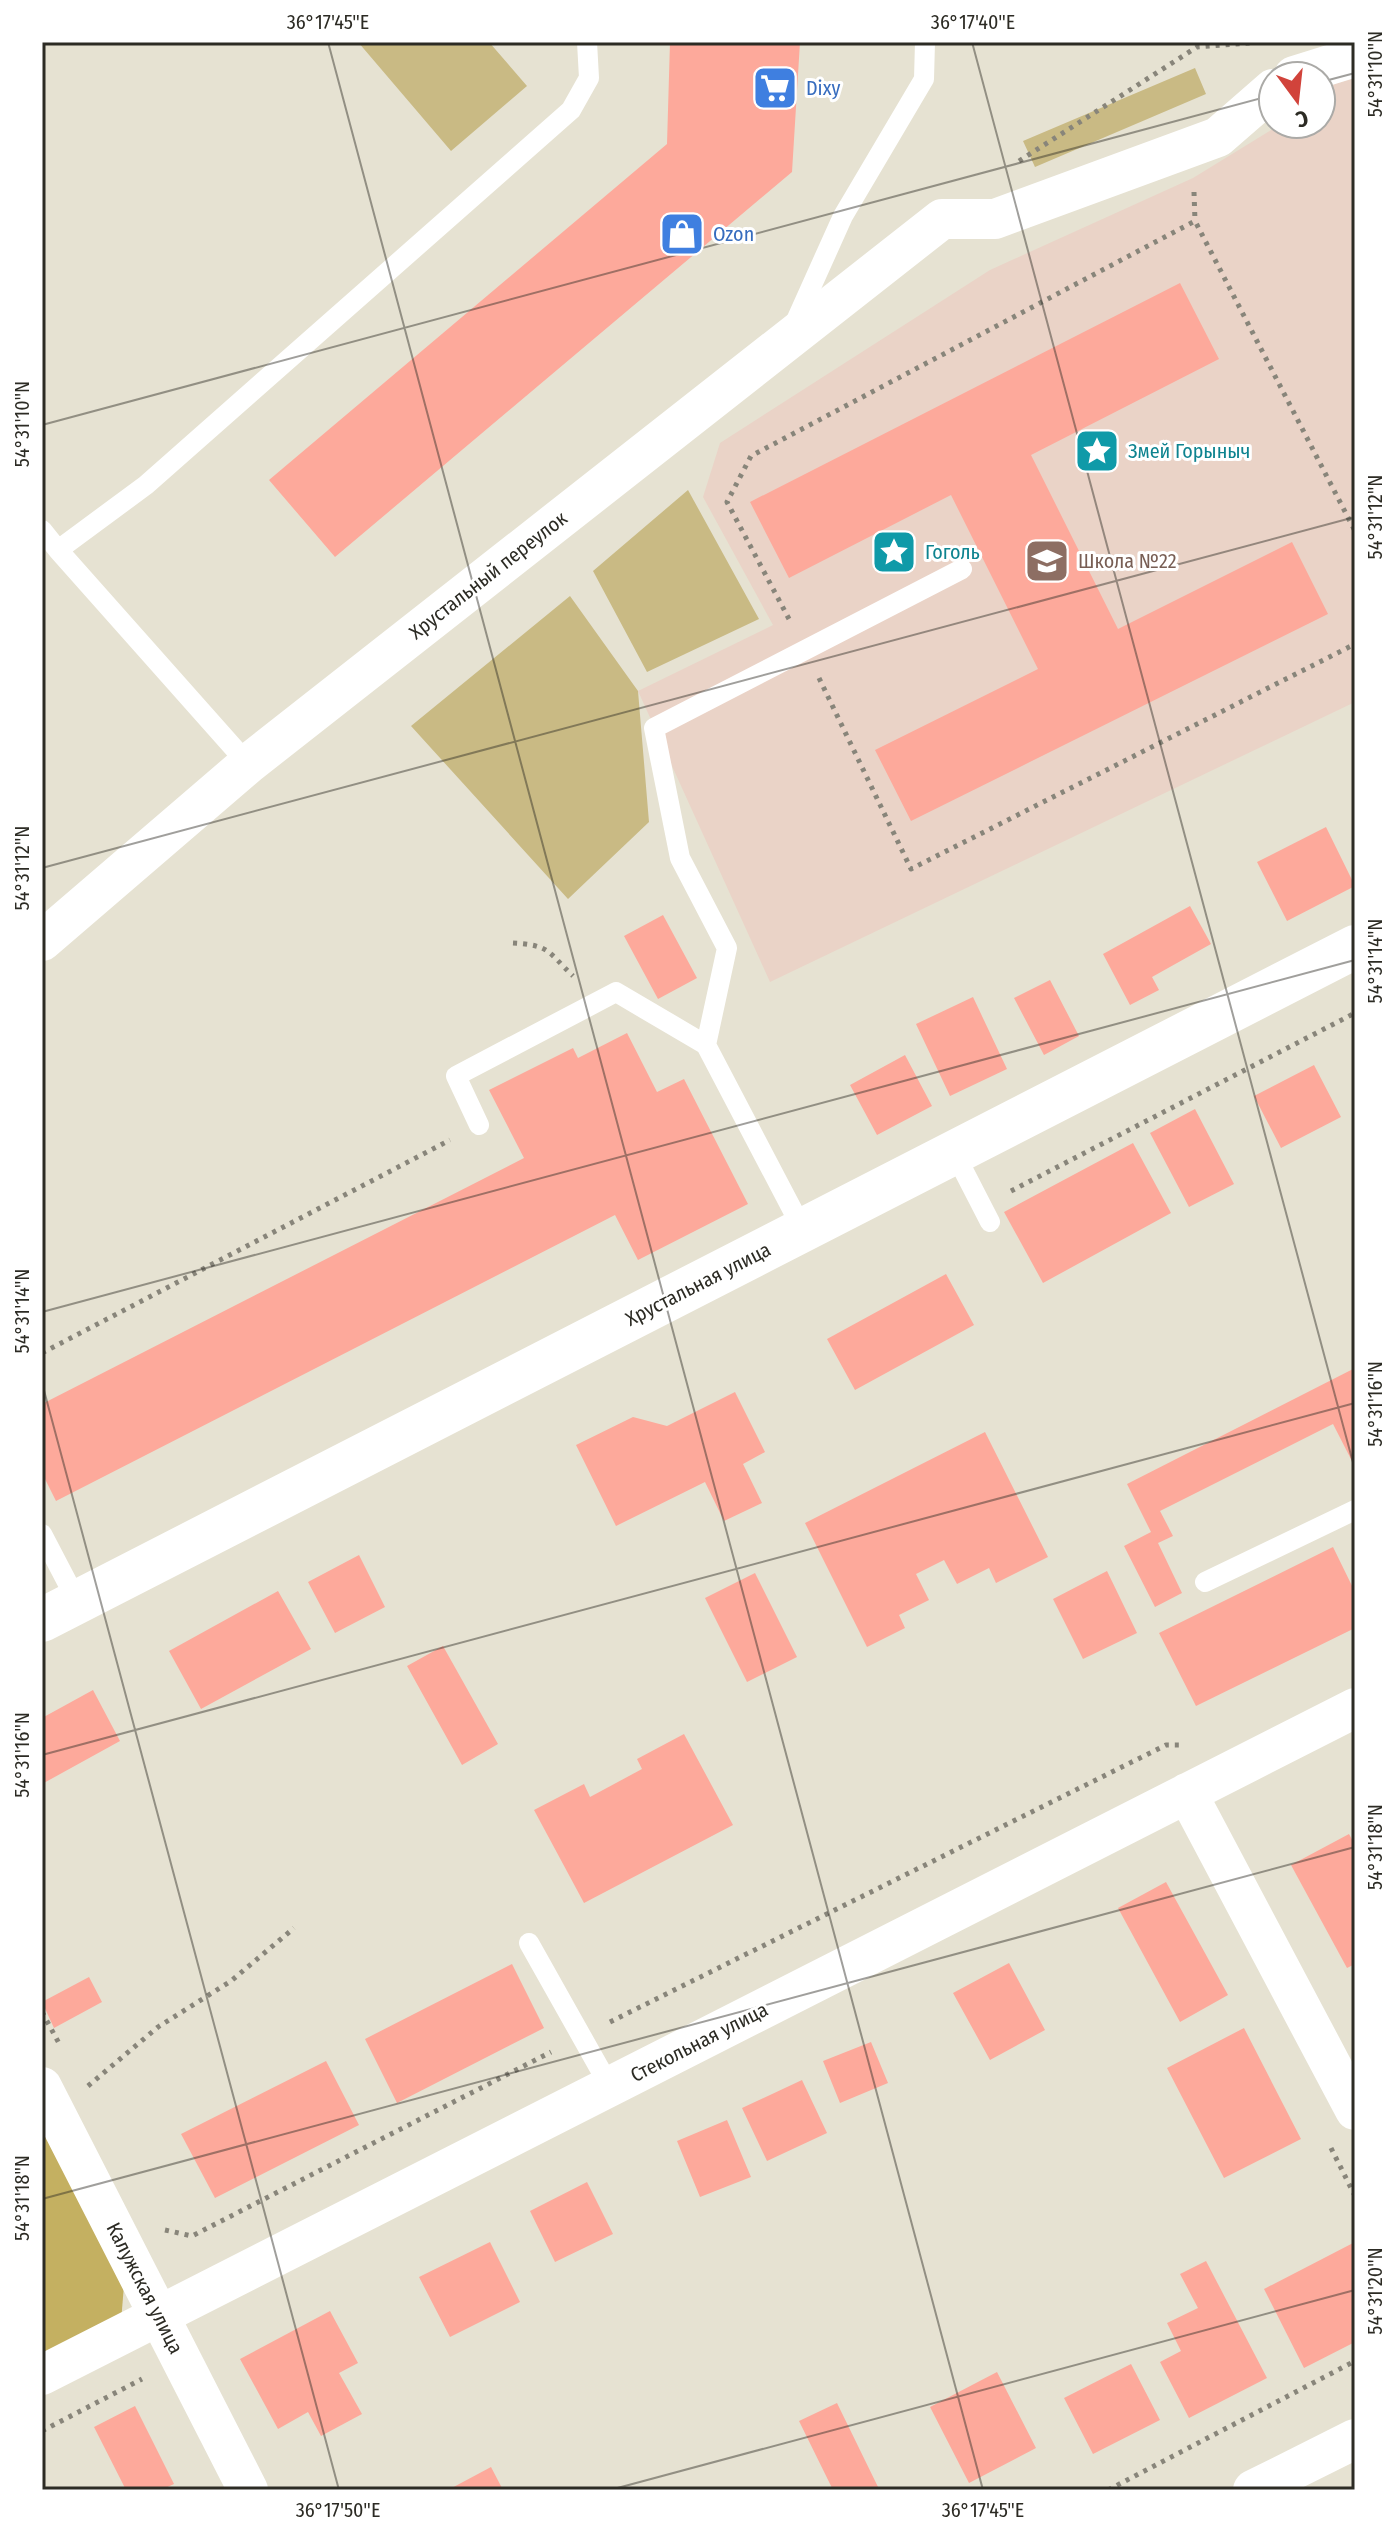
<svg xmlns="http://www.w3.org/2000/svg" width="1397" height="2532" font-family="'Fira Sans Condensed',sans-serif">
	<rect width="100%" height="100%" fill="#e6e2d2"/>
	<path fill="#ead3c7" d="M1355,78v624l-585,280 -132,-291 135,-66 -70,-128 17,-54 270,-173 203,-92 88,-54h40v-36z"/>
	<path fill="#c9ba84" d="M358,42h131l38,44 -76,65z
		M1195,68l11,26 -171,73 -12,-26z
		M688,490l71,129 -112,53 -54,-101z
		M570,596l68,95 11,131 -81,77 -157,-173z"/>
	<path fill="#c4b061" d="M42,2115l82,170 -3,37 -79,38z"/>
	<path fill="#fda99b" d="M670,42h130l-8,130 -457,385 -66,-77 398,-336z
		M1180,283l39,76 -188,96 87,174 174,-87 36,72 -417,207 -36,-71 163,-81 -87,-174 -162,83 -39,-76z
		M1326,827l29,59 -68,35 -30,-59z
		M1190,906l21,38 -59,33 7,13 -29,15 -27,-51z
		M663,915l34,63 -39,21 -34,-63z
		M1050,980l29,56 -35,19 -30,-57z
		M973,997l34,72 -57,27 -34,-72z
		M627,1033l30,59 27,-13 64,125 -110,56 -23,-45 -559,286 -14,-28v-69l482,-246 -35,-68 84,-42 5,10z
		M905,1055l27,51 -55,29 -27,-50z
		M1314,1065l27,52 -60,31 -27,-52z
		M1195,1109l39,75 -45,23 -39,-74z
		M1133,1143l38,70 -128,70 -39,-71z
		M946,1274l28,51 -119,65 -28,-51z
		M1355,1368v99l-22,-43 -173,87 13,25 -15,7 24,50 -27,14 -31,-61 27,-14 -24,-48z
		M735,1392l30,60 -22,12 19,39 -38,18 -19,-39 -89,44 -40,-81 57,-28 34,9z
		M985,1432l63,125 -52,26 -7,-15 -32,16 -13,-24 -28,14 13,26 -30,15 6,13 -38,19 -62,-124z
		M1333,1547l22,45v36l-159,78 -37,-73z
		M359,1555l26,52 -50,26 -27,-51z
		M1107,1571l30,62 -54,26 -30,-60z
		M755,1573l42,84 -50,25 -42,-84z
		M278,1591l33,58 -110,60 -32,-58z
		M443,1646l55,98 -36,21 -55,-99z
		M93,1690l27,51 -78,43v-66z
		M684,1734l49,91 -149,78 -50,-93 50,-26 6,13 52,-28 -5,-10z
		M1349,1834l6,11v119l-8,4 -56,-103z
		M1166,1882l62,113 -48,27 -62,-114z
		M1009,1963l36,67 -55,30 -37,-67z
		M512,1964l32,64 -147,75 -32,-64z
		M89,1977l13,25 -48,26 -12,-26z
		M1244,2028l57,111 -77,39 -57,-110z
		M871,2042l17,41 -48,20 -17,-42z
		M326,2061l33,64 -144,73 -34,-64z
		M802,2080l25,53 -60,28 -25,-53z
		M727,2120l24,57 -51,20 -23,-56z
		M587,2182l26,52 -58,28 -25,-51z
		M490,2242l30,60 -70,35 -31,-60z
		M1355,2242v100l-51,26 -40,-79z
		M1206,2261l61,117 -78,40 -29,-56 21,-11 -14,-28 31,-15 -18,-34z
		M330,2311l28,52 -19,10 23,41 -41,22 -13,-24 -30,17 -38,-70z
		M1131,2364l29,56 -67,34 -29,-56z
		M997,2372l39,76 -67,35 -39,-76z
		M837,2403l42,86 -3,1h-43l-34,-69z
		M135,2406l39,78 -13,6h-35l-32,-63z
		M491,2467l12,23h-55z"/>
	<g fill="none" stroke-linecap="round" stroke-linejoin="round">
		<path stroke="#88857a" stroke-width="5" stroke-dasharray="4 6" stroke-linecap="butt" d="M1019,161l178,-114 64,-5
			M1194,192l1,29
			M789,619l-62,-117 24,-46 444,-235 160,310
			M819,678l92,191 444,-225
			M513,943c37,2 35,9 60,33
			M1011,1191l344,-178
			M42,1353l408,-213
			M42,2012l19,35
			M610,2022l556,-277h16
			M88,2086l70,-59 73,-46 63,-53
			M1331,2148l24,48
			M165,2230l27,6 359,-184
			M42,2431l100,-52
			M1108,2490l247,-129"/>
		<path stroke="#fff" stroke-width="20" d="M794,325l49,-109 81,-137 1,-37
			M42,530l16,20
			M248,764l-190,-214 88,-65 425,-375 18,-32 -2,-36
			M479,1125l-23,-49 160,-84 90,53
			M954,1152l36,70
			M803,1230l-97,-185 21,-97 -47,-90 -26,-130 308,-159
			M42,1534l36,69
			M1205,1582l150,-72
			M529,1943l81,144"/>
		<path stroke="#fff" stroke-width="40" d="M1294,76l61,-19
			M42,941l206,-177 694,-545h53l223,-82 55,-48
			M1187,1793l168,317
			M42,2087l206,403
			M42,2375l1313,-667
			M1253,2490l102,-51"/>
		<path stroke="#fff" stroke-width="44" d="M42,1620l1313,-673"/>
	</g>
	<path fill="none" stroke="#2c2b24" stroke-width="2" stroke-opacity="0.45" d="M328,42l655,2448M972,42l383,1428M1321,82l34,-9M42,425l1231,-330M42,868l1313,-351M42,1312l1313,-352M42,1383l297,1107M42,1755l1313,-352M42,2199l1313,-352M610,2490l745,-200"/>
	<defs>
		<g id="supermarket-square" transform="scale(2.3)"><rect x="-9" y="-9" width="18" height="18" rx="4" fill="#3f7fe0" stroke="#fff"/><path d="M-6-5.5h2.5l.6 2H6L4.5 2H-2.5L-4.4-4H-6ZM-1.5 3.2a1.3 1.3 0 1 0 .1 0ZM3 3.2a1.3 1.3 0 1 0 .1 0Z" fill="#fff"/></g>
		<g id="shop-square" transform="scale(2.3)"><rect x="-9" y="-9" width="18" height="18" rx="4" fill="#3f7fe0" stroke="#fff"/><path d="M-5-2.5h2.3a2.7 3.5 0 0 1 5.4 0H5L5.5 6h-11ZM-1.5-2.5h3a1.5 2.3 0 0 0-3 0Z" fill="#fff"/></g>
		<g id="sight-square" transform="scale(2.3)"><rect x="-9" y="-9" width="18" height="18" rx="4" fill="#0f9aa8" stroke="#fff"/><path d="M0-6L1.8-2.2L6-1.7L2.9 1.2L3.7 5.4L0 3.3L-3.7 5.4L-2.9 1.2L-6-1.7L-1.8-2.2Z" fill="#fff"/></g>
		<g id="school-square" transform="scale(2.3)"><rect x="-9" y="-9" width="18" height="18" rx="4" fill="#8d6e63" stroke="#fff"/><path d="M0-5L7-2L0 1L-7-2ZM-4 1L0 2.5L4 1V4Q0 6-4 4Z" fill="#fff"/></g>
	</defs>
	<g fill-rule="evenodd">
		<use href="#supermarket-square" x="775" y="88"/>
		<use href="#shop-square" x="682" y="234"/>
		<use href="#sight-square" x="1097" y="451"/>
		<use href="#sight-square" x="894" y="552"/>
		<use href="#school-square" x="1047" y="561"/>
	</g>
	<g text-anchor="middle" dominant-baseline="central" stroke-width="6" stroke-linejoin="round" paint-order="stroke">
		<g font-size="20" fill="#366cbe" stroke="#fff" text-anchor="start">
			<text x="806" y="88">Dixy</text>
			<text x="713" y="234">Ozon</text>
		</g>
		<g font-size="20" fill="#0d838f" stroke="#fff" text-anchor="start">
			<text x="1128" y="451">Змей Горыныч</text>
			<text x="925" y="552">Гоголь</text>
		</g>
		<g font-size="20" fill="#785e54" stroke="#fff" text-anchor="start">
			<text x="1078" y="561">Школа №22</text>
		</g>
		<g font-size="20" fill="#2c2b24" stroke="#fff">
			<text transform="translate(488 575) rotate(-38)">Хрустальный переулок</text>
			<text transform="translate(698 1284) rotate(-27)">Хрустальная улица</text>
			<text transform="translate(699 2042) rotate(-27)">Стекольная улица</text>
			<text transform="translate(145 2288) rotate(63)">Калужская улица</text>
		</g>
	</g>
	<rect width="1397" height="2532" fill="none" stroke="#ffffff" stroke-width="88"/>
	<g transform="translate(1297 100) rotate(165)"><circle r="38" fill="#ffffff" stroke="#abaaa7" stroke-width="2"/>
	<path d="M0-6L14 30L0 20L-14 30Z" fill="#d1433b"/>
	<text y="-12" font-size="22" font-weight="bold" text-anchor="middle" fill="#2c2b24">С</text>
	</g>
	<rect x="44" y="44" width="1309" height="2444" fill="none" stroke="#2c2b24" stroke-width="3"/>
	<g font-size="20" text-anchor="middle" fill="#2c2b24">
		<text x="328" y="29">36°17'45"E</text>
		<text x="973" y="29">36°17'40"E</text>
		<text transform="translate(1375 74) rotate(-90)" y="7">54°31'10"N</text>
		<text transform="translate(22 424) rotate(-90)" y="7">54°31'10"N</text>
		<text transform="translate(1375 517) rotate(-90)" y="7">54°31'12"N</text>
		<text transform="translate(22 868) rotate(-90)" y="7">54°31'12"N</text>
		<text transform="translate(1375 961) rotate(-90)" y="7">54°31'14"N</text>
		<text transform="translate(22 1311) rotate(-90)" y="7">54°31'14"N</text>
		<text transform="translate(1375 1404) rotate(-90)" y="7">54°31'16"N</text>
		<text transform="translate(22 1755) rotate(-90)" y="7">54°31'16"N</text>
		<text transform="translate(1375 1847) rotate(-90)" y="7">54°31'18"N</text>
		<text transform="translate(22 2198) rotate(-90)" y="7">54°31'18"N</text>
		<text transform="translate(1375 2291) rotate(-90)" y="7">54°31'20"N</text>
		<text x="338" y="2517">36°17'50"E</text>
		<text x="983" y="2517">36°17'45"E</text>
	</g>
</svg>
